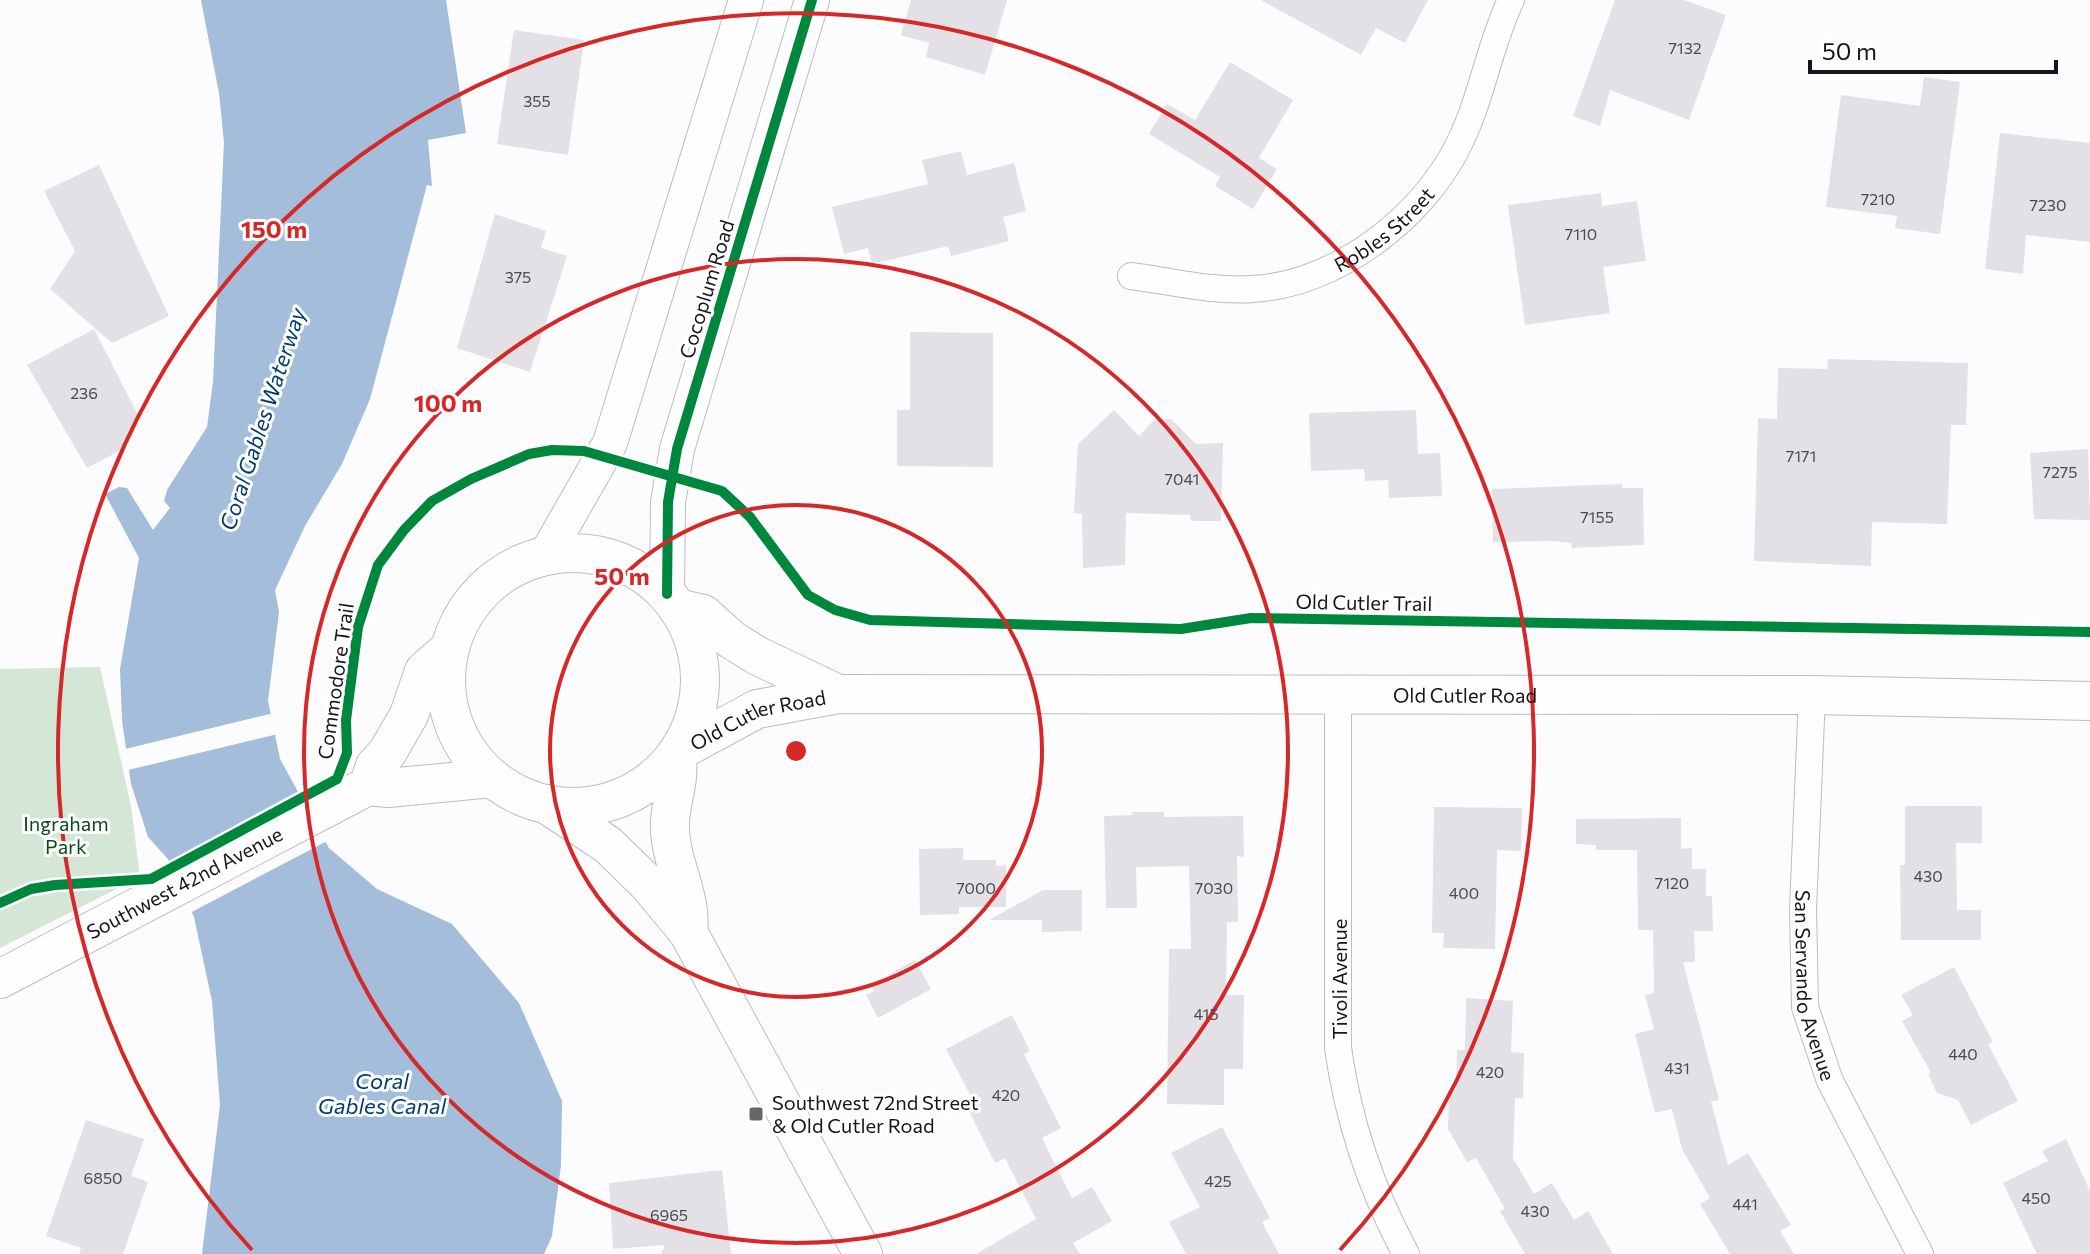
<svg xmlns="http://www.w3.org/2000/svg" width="2090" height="1254" font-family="Commissioner,sans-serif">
	<rect width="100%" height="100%" fill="#fcfbfd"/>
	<path fill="#d4e6d5" d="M100,667l31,139 9,71 -140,71v-279z"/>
	<path fill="#a3bdda" d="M201,0h245l20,133 -38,7 4,46 -5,-1 -57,214 -28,65 -37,62 -30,64 4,22 -11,89 12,58 49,89 48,41 75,35 67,79 43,98 -1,64 -9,71 -8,18h-342l18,-149 -8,-104 -18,-84 -26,-58 -20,-22 -17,-53 -9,-64 -2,-51 19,-111 -34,-64 14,-7 8,1 26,42 17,-22 -6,-7 3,-11 40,-63 6,-45 11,-240 -5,-49z"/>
	<path fill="#fcfbfd" d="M274,713l4,21 -154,37 -3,-21z
		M303,794l26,46 -141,74 -22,-48z"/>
	<path fill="#e3e1e6" d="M911,0h96l-22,75 -59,-18 3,-14 -28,-8z
		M1261,0h167l-23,43 -29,-15 -15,27z
		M1615,0h69l42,15 -37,105 -79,-30 -10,36 -27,-10z
		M514,30l70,10 -16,115 -71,-11z
		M1230,62l63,38 -34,58 18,11 -24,40 -38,-23 5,-9 -71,-43 18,-30 28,16z
		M1924,77l36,5 -20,152 -45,-6 2,-12 -71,-9 15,-112 79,11z
		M2000,133l90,10v99l-64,-7 -3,39 -38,-5z
		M961,151l6,24 47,-12 12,48 -23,6 6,24 -58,15 -3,-10 -76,18 -4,-16 -24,6 -12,-47 96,-23 -6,-24z
		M99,165l70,151 -57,27 -62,-54 25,-38 -31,-60z
		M1601,193l1,13 35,-5 9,60 -43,6 7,46 -85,12 -17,-120z
		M495,214l51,17 -5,17 26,8 -37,116 -73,-24z
		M94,329l46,90 -7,5 -10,25 -36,19 -60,-103z
		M910,332l83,1v134l-96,-1v-56h13z
		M1828,359l140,4 -2,62h-15l-4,99 -75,-2 -1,44 -117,-5 4,-143 19,1 1,-51 49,1z
		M1114,410l25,26 15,-16 17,-1 25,25 27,-1 -2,78h-30l-1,-6 -64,-2 -1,52 -42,3 -1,-54 -8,-1 4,-69z
		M1416,410l2,44 22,-1 2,43 -53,2 -1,-18 -23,1 -1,-12 -53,2 -2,-58z
		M2088,449l2,71 -56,-1 -4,-66z
		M1622,484v4h21l1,57 -72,3 -1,-5 -21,-2 -57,1 -1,-53z
		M1905,806h77v37h-26l1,67h24v30h-80l-1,-75h5z
		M1434,807l88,1 -1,43 -24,-1 -2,99 -52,-1 1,-15h-12z
		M1132,812h32v5l79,-1 1,41 -7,-1 1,66h-11l-1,73h18l-1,74h-19v36l-57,-1 2,-155h22l-2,-83 -53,1 1,41h-31l-2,-92 29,-1z
		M1681,818v31l11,-1v21h14v27h6l1,35h-19l1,31h-12l36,138 -8,2 17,63 20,-12 43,72 -11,6 14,23h-64l-30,-50 10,-6 -28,-49 -10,-40 -17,4 -20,-79 19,-5 -9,-34 9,-2 -1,-63h-15l-1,-80h-41v-5l-20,-1v-25z
		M963,848v12h33v6l10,-1v42h-47v7l-39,1 -1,-66z
		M1043,890h39v41l-40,1v-12h-53z
		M915,960l16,29 -53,29 -12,-23 8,-4 -3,-6z
		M1954,967l39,75 -5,2 30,57 -47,24 -13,-25 -21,-7 -8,-17 1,-5 -28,-50 11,-6 -12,-20z
		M1466,998l47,3 -2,51 13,1 -1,45h-8l-2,60 21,36 18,-11 22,37 14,-9 25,43h-88l-25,-43 5,-2 -29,-51 -9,4 -19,-33 1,-39h7l1,-40h8z
		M1012,1015l18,36 -6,3 37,74 -19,10 30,60 20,-11 20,34 -39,22 7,11h-104l60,-35 -31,-61 -10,5 -26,-52 7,-5 -30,-57z
		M86,1120l58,19 -13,37 17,6 -25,72h-44l2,-6 -35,-12z
		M1222,1127l48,91 -8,4 17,32h-93l-17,-32 31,-15 -29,-54z
		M2066,1139l24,52v63h-53l-34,-71 45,-22 -6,-10z
		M722,1170l9,84h-70l4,-9 -52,4 -4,-66z"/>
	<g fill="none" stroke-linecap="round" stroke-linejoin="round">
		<g stroke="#bebcc0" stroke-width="28">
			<g id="minor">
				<path id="s1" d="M1131,276c39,5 82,16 121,13 84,-4 171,-71 207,-145 23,-46 30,-98 52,-144"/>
				<path d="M1338,693v355c10,71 34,143 68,206"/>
				<path id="s2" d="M1812,695l-9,214 2,98 25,74 90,173"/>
			</g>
		</g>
		<g stroke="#bebcc0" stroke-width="36">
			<path id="tertiary" d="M546,555l64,-112 136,-443
				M667,594l1,-92 9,-53 135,-449"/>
		</g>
		<g stroke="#bebcc0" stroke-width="40">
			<g id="secondary">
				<circle cx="573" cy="680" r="127"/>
				<path d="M677,608l26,6 29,26 26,16 80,38"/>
				<path id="s3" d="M679,751l78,-42 81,-15 974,1 278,6"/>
				<path d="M676,755c5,25 -5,43 -6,67 -2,38 23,73 18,110"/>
				<path d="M368,786l7,-20 12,-13 22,-38 15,-44 24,-21"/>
				<path d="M546,804l62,41 40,39 40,48 175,322"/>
				<path id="s4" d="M0,979l368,-193 20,2 104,-10"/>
			</g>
		</g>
		<use href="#minor" stroke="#fffeff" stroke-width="26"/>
		<use href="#tertiary" stroke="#fffeff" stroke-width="34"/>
		<use href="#secondary" stroke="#fffeff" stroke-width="38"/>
		<g stroke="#fff" stroke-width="15">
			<path id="cycleway" d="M667,594l1,-92 9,-53 135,-449
				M0,903l31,-14 24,-4 96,-6 186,-100 10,-26 -1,-33 12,-93 20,-62 26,-35 28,-29 39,-22 58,-25 23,-4 32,1 138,40 28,26 58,78 27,15 35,10 311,9 70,-11 839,14"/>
		</g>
		<use href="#cycleway" stroke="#00873e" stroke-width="10"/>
	</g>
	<g fill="none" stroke="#d62828" stroke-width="4">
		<circle cx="796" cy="751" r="246"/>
		<circle cx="796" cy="751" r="492"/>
		<path d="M252 1250A738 738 0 1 1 1340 1250"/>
	</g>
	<rect fill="#67656a" stroke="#fff" stroke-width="3" x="748" y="1106" width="16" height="16" rx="4"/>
	<g text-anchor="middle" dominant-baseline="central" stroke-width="6" stroke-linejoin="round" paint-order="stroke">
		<g font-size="16" fill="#4d4a51">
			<text x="1685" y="47">7132</text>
			<text x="537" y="100">355</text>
			<text x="1878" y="198">7210</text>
			<text x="2048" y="204">7230</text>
			<text x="1581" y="233">7110</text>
			<text x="518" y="276">375</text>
			<text x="84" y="392">236</text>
			<text x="1801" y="455">7171</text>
			<text x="2060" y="471">7275</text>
			<text x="1182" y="478">7041</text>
			<text x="1597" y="516">7155</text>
			<text x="1928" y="875">430</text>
			<text x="1672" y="882">7120</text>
			<text x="976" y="887">7000</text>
			<text x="1214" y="887">7030</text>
			<text x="1464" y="892">400</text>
			<text x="1206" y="1013">415</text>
			<text x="1963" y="1053">440</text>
			<text x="1677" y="1067">431</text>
			<text x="1490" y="1071">420</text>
			<text x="1006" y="1094">420</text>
			<text x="103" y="1177">6850</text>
			<text x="1218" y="1180">425</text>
			<text x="2036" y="1197">450</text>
			<text x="1745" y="1203">441</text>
			<text x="1535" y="1210">430</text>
			<text x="669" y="1214">6965</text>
		</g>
		<g font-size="20" fill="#17141b" stroke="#fff">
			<text stroke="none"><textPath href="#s1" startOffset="270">Robles Street</textPath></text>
			<text transform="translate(706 289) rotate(-73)">Cocoplum Road</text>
			<text transform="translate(1364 602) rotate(1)">Old Cutler Trail</text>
			<text transform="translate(335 681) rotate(-82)">Commodore Trail</text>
			<text stroke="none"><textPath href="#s3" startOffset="798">Old Cutler Road</textPath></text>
			<text stroke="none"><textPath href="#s3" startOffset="86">Old Cutler Road</textPath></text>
			<text stroke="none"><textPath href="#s4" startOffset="208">Southwest 42nd Avenue</textPath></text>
			<text transform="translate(1339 979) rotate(-90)">Tivoli Avenue</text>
			<text stroke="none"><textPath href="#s2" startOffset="292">San Servando Avenue</textPath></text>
		</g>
		<g font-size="20" fill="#0c4a16" stroke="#fff">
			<text x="66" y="823">Ingraham<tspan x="66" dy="23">Park</tspan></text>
		</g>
		<g font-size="20" fill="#17141b" stroke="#fff" text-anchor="start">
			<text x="772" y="1102">Southwest 72nd Street<tspan x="772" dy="23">&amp; Old Cutler Road</tspan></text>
		</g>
		<g font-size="22" font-style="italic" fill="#003d6f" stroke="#fff">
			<text transform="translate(262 419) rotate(-72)">Coral Gables Waterway</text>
			<text x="382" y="1080">Coral<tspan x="382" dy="25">Gables Canal</tspan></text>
		</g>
	</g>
	<circle cx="796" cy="751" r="12" fill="#d62828" stroke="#fff" stroke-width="4"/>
	<g font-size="24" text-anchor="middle" font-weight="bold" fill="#d62828" stroke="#fff" stroke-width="6" stroke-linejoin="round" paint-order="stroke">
		<text x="274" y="238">150 m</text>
		<text x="448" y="412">100 m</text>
		<text x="622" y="585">50 m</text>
	</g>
	<path d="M1810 60v12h246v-12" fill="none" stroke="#17141b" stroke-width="4"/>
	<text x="1822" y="60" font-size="24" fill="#17141b" stroke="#ffffff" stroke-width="6" paint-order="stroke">50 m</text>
</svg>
